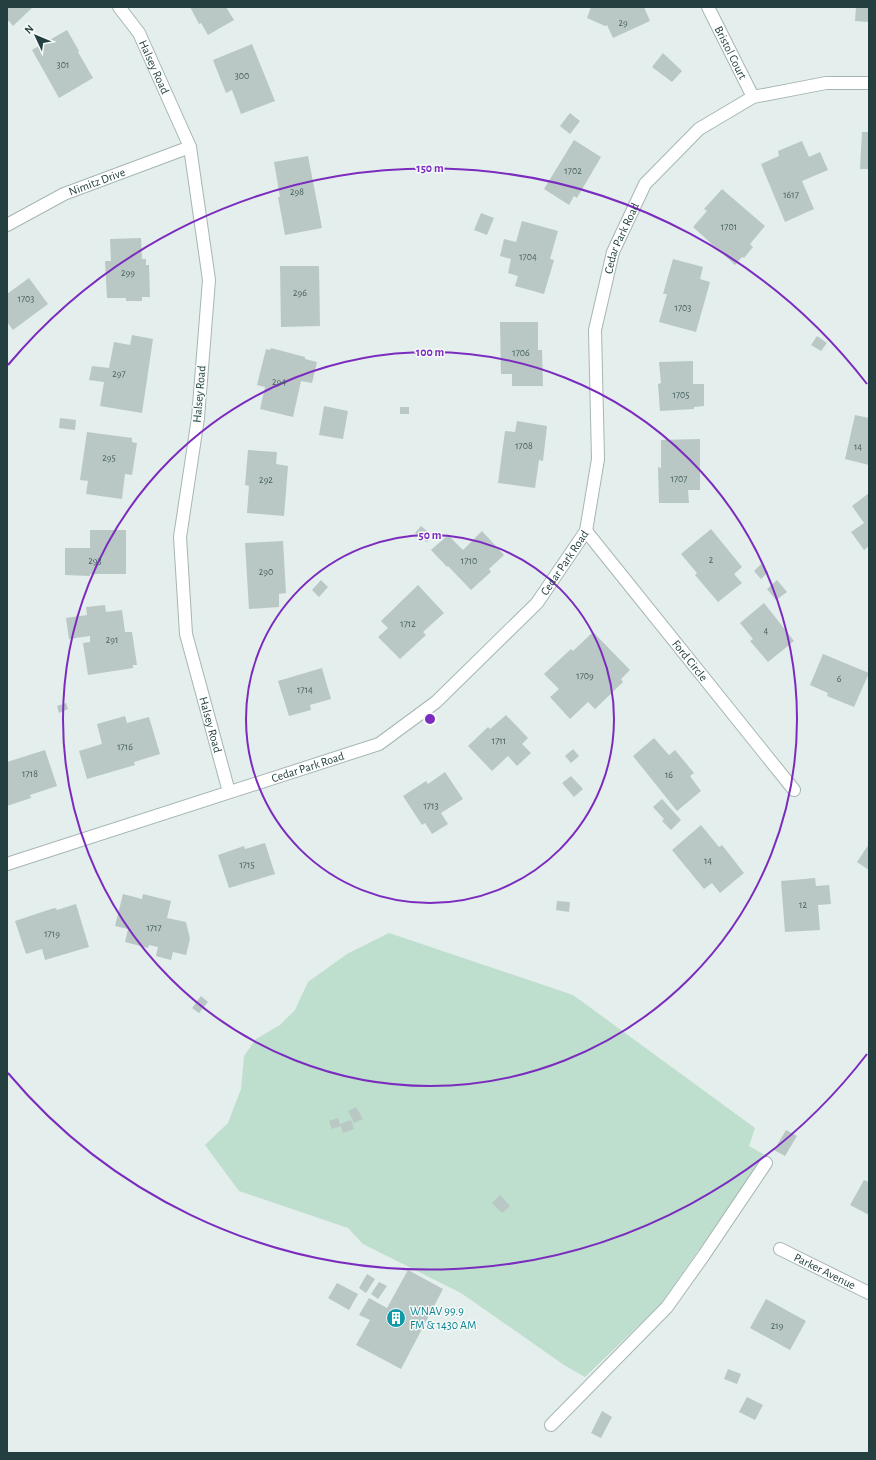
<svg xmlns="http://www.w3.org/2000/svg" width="876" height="1460" font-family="'Alegreya Sans',sans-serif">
	<rect width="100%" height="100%" fill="#e4eeec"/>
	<path fill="#bedece" d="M389,933l184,62 182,133 -6,18 16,9 -105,150 -75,72 -21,-12 -103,-72 -98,-49 -15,-16 -109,-37 -34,-46 23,-22 13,-34 3,-33 12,-17 24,-14 15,-15 13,-28 39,-28z"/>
	<path fill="#b9c8c5" d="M7,7h26l-20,19 -4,-5 -2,1z
		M190,7h36l8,13 -26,15 -7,-12 -2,1z
		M591,7h53l6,14 -37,17 -6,-13 -2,1 -18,-8z
		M856,7h13v15l-14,-1z
		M67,30l12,21 -1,1 15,26 -34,20 -27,-48z
		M252,44l23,57 -34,13 -9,-24 -6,3 -13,-33z
		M663,53l19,18 -10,11 -20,-15z
		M570,113l10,8 -10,13 -10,-8z
		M862,132h7v37h-9z
		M574,140l27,17 -24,41 -3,-2 -5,9 -25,-16z
		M802,141l7,16 11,-5 8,18 -26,11 12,28 -29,13 -24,-58 18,-8 -1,-5z
		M308,156l14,72 -37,7 -7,-38h2l-6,-35z
		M722,189l43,37 -15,18 3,3 -9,11 -2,-1 -7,8 -42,-38 14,-16 -3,-2z
		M481,213l13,5 -7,17 -13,-5z
		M522,221l36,10 -8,28 4,1 -10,34 -29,-8 3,-10 -10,-3 3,-14 -11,-3 4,-17 12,3z
		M141,238l1,21h4v6h3l1,32h-8v4h-16v-3h-19l-2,-37h6l-1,-22z
		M673,259l30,8 -3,12 10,3 -14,50 -37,-10 8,-28h-4z
		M280,266h39l1,60 -39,1z
		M29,278l19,26 -35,26 -6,-8v-28z
		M500,322h38v28h4l1,36h-31v-12h-11z
		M132,335l21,4 -11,74 -42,-7 4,-24 -15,-2 3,-14 17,2 5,-26 16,3z
		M817,336l10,7 -6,8 -10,-6z
		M271,348l34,9v2l12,3 -5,21 -11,-2 -8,36 -33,-8 5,-22 -8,-2 9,-36 4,1z
		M693,361v23h11v22l-10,1v2l-34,2 -2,-27 3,-1 -2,-21z
		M324,406l24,5 -5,28 -24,-4z
		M400,407h9v7h-9z
		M855,415l14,3v47l-24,-6z
		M60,418l16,2 -1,10 -16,-2z
		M517,421l30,5 -4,35 -4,-1 -4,28 -37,-5 7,-52 10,1z
		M87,432l45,6v4l5,1 -5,32 -7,-1 -3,25 -36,-5 2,-13 -8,-1z
		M700,439v51h-12l1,13h-30l-1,-36 3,1v-28z
		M248,450l29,2 -1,12 12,2 -4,50 -37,-3 2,-27 -4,-1z
		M869,493v53l-5,4 -13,-18 13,-9 -12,-17z
		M421,526l11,9 -5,7 -12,-9z
		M711,529l31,38 -8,7 8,9 -24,19 -23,-27 2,-2 -16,-19z
		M90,530h36v44h-36v2l-25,-1v-27h25z
		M482,531l22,24 -15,14 2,3 -20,18 -23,-24 -1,1 -16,-17 17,-15 15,15z
		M283,541l3,52 -7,1v13l-30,2 -4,-66z
		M761,564l7,8 -7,7 -7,-8z
		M321,580l7,7 -9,10 -7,-7z
		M777,580l10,12 -11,8 -9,-11z
		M418,585l26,28 -21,19 3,3 -26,24 -22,-22 10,-9 -7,-7z
		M764,603l30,38 -26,21 -18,-21 3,-2 -13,-16z
		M105,605l1,7 16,-2 3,22h7l5,33h-4v3l-45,7 -5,-32 7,-1v-6l-21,3 -3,-21 21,-3 -1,-8z
		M593,632l37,38 -9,9 2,3 -28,27 -7,-7 -18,17 -20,-22 9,-8 -15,-15 27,-25 2,2z
		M823,654l46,19 -15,34 -27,-11 1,-3 -18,-8z
		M322,668l9,31 -21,6 1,5 -22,6 -11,-35z
		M66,703l2,6 -9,4 -2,-7z
		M506,715l22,23 -6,6 9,9 -14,13 -9,-10 -16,15 -24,-25 20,-19 2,2z
		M125,716l2,7 22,-6 11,37 -26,8 1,3 -48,14 -8,-28 23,-7 -5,-20z
		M654,738l15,17 6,-5 19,23 -4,3 11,15 -24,20 -44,-55z
		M573,749l6,7 -8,7 -6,-7z
		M45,750l12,36 -27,9 1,3 -24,8v-44z
		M445,772l18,27 -22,14 7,11 -16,10 -7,-11 -3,2 -19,-29 23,-15 2,3z
		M571,776l12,13 -9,8 -12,-14z
		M662,799l19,21 -10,10 -9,-9 2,-2 -11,-12z
		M701,825l18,22 3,-2 22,28 -24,20 -8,-10 -8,6 -32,-39z
		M265,843l10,31 -46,14 -11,-33 26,-9 1,3z
		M869,844v26l-12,-8z
		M815,878l1,8 13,-1 2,19 -13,1 2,25 -35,2 -4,-51z
		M123,894l19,5 1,-5 28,7 -4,17 19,4 4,17 -4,16 -13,-3 -2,8 -15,-4 2,-9 -9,-2 -1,3 -23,-6 3,-13 -13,-3z
		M557,901l13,1 -1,10 -13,-2z
		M76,904l13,43 -44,13 -3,-11 -16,5 -11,-33 36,-12 5,-1 1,2z
		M201,996l7,6 -9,11 -7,-5z
		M356,1107l7,12 -9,4 -6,-12z
		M338,1118l2,6 11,-4 3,9 -11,4 -2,-7 -9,3 -3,-8z
		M786,1130l11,6 -12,20 -11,-6z
		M864,1180l5,2v33l-19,-10z
		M500,1195l10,11 -8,7 -10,-10z
		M408,1270l35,19 -42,80 -45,-24 14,-25 -11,-5 10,-17 18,10z
		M367,1274l8,5 -9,14 -7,-5z
		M379,1282l8,4 -9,13 -7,-5z
		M337,1283l21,11 -9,16 -21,-12z
		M766,1299l40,22 -16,29 -40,-22z
		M728,1369l13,5 -4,10 -13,-5z
		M747,1397l16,8 -8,15 -16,-8z
		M602,1411l10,6 -11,21 -10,-5z"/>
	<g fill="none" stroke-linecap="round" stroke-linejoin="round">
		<g stroke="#a6b6b5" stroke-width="14">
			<path id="lane" d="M551,1425l116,-118 37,-52 62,-92"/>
		</g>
		<g stroke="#a6b6b5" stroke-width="14">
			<g id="street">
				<path id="s1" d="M119,7l20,26 51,114 19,133 -11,138 -18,119 6,97 43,158"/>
				<path id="s2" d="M708,7l45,90"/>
				<path id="s3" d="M7,225l57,-31 126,-47"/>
				<path id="s4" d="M586,531l208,259"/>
				<path id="s5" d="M7,864l372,-120 57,-42 101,-99 49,-72 12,-72 -3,-129 18,-78 32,-68 54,-55 54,-32 73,-14h43"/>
				<path id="s6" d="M780,1249l89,44"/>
			</g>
		</g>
		<use href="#lane" stroke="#fff" stroke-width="12"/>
		<use href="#street" stroke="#fff" stroke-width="12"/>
	</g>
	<g fill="none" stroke="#7b2cbf" stroke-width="2">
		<circle cx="430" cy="719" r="184"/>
		<circle cx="430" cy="719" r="367"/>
		<path d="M867 1054A551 551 0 0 1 8 1073M8 365A551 551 0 0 1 867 384"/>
	</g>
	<defs>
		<g id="building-disc" transform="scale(1)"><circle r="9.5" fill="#0f9aa8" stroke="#f5faf9"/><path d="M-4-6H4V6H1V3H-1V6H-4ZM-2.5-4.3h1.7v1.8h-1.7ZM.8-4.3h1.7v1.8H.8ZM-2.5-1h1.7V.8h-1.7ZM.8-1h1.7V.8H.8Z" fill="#fff"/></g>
	</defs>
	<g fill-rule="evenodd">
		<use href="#building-disc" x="396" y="1318"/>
	</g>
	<g text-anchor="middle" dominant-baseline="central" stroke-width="3" stroke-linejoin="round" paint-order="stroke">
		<g font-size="10" fill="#486160">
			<text x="623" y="23">29</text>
			<text x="63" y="65">301</text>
			<text x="242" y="76">300</text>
			<text x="573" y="171">1702</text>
			<text x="297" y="192">298</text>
			<text x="791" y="195">1617</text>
			<text x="729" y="227">1701</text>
			<text x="528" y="257">1704</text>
			<text x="128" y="273">299</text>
			<text x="300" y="293">296</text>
			<text x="26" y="299">1703</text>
			<text x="683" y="308">1703</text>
			<text x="521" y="353">1706</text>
			<text x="119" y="374">297</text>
			<text x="279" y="382">294</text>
			<text x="681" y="395">1705</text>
			<text x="524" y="446">1708</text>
			<text x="858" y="447">14</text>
			<text x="109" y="458">295</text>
			<text x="679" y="479">1707</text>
			<text x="266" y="480">292</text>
			<text x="711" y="560">2</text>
			<text x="95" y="561">293</text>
			<text x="469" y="561">1710</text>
			<text x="266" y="572">290</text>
			<text x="408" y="624">1712</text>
			<text x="766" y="631">4</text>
			<text x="112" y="640">291</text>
			<text x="585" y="676">1709</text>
			<text x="839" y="679">6</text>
			<text x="305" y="690">1714</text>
			<text x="499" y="741">1711</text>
			<text x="125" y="747">1716</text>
			<text x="30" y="774">1718</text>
			<text x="669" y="775">16</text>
			<text x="431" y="806">1713</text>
			<text x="708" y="861">14</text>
			<text x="247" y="865">1715</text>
			<text x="803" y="905">12</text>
			<text x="154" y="928">1717</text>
			<text x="52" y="934">1719</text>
			<text x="777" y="1326">219</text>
		</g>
		<g font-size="12" fill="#233f3f" stroke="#f5faf9">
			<text stroke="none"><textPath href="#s2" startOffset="51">Bristol Court</textPath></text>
			<text stroke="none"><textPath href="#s1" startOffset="70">Halsey Road</textPath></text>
			<text stroke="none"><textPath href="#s3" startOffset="100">Nimitz Drive</textPath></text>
			<text stroke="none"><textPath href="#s5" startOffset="988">Cedar Park Road</textPath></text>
			<text transform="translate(199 394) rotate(-85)">Halsey Road</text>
			<text stroke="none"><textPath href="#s5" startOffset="652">Cedar Park Road</textPath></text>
			<text stroke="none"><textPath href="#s4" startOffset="166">Ford Circle</textPath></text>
			<text stroke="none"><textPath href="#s1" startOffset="742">Halsey Road</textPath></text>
			<text stroke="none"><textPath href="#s5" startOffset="316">Cedar Park Road</textPath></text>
			<text stroke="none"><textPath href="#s6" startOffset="50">Parker Avenue</textPath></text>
		</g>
		<g font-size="12" fill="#0d838f" stroke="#f5faf9" text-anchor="start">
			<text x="410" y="1311">WNAV 99.9<tspan x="410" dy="14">FM &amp; 1430 AM</tspan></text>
		</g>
	</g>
	<circle cx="430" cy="719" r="6" fill="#7b2cbf" stroke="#f5faf9" stroke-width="2"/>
	<g font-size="12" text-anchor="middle" font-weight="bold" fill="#7b2cbf" stroke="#f5faf9" stroke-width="3" stroke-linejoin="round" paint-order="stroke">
		<text x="430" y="172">150 m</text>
		<text x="430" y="356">100 m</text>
		<text x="430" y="539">50 m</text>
	</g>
	<rect width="876" height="1460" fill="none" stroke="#233f3f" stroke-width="16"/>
	<g transform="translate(36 36) rotate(314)" stroke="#f5faf9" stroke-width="3" paint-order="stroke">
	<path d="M0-3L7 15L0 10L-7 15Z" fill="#233f3f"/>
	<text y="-6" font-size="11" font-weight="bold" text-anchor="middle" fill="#233f3f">N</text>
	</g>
</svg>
